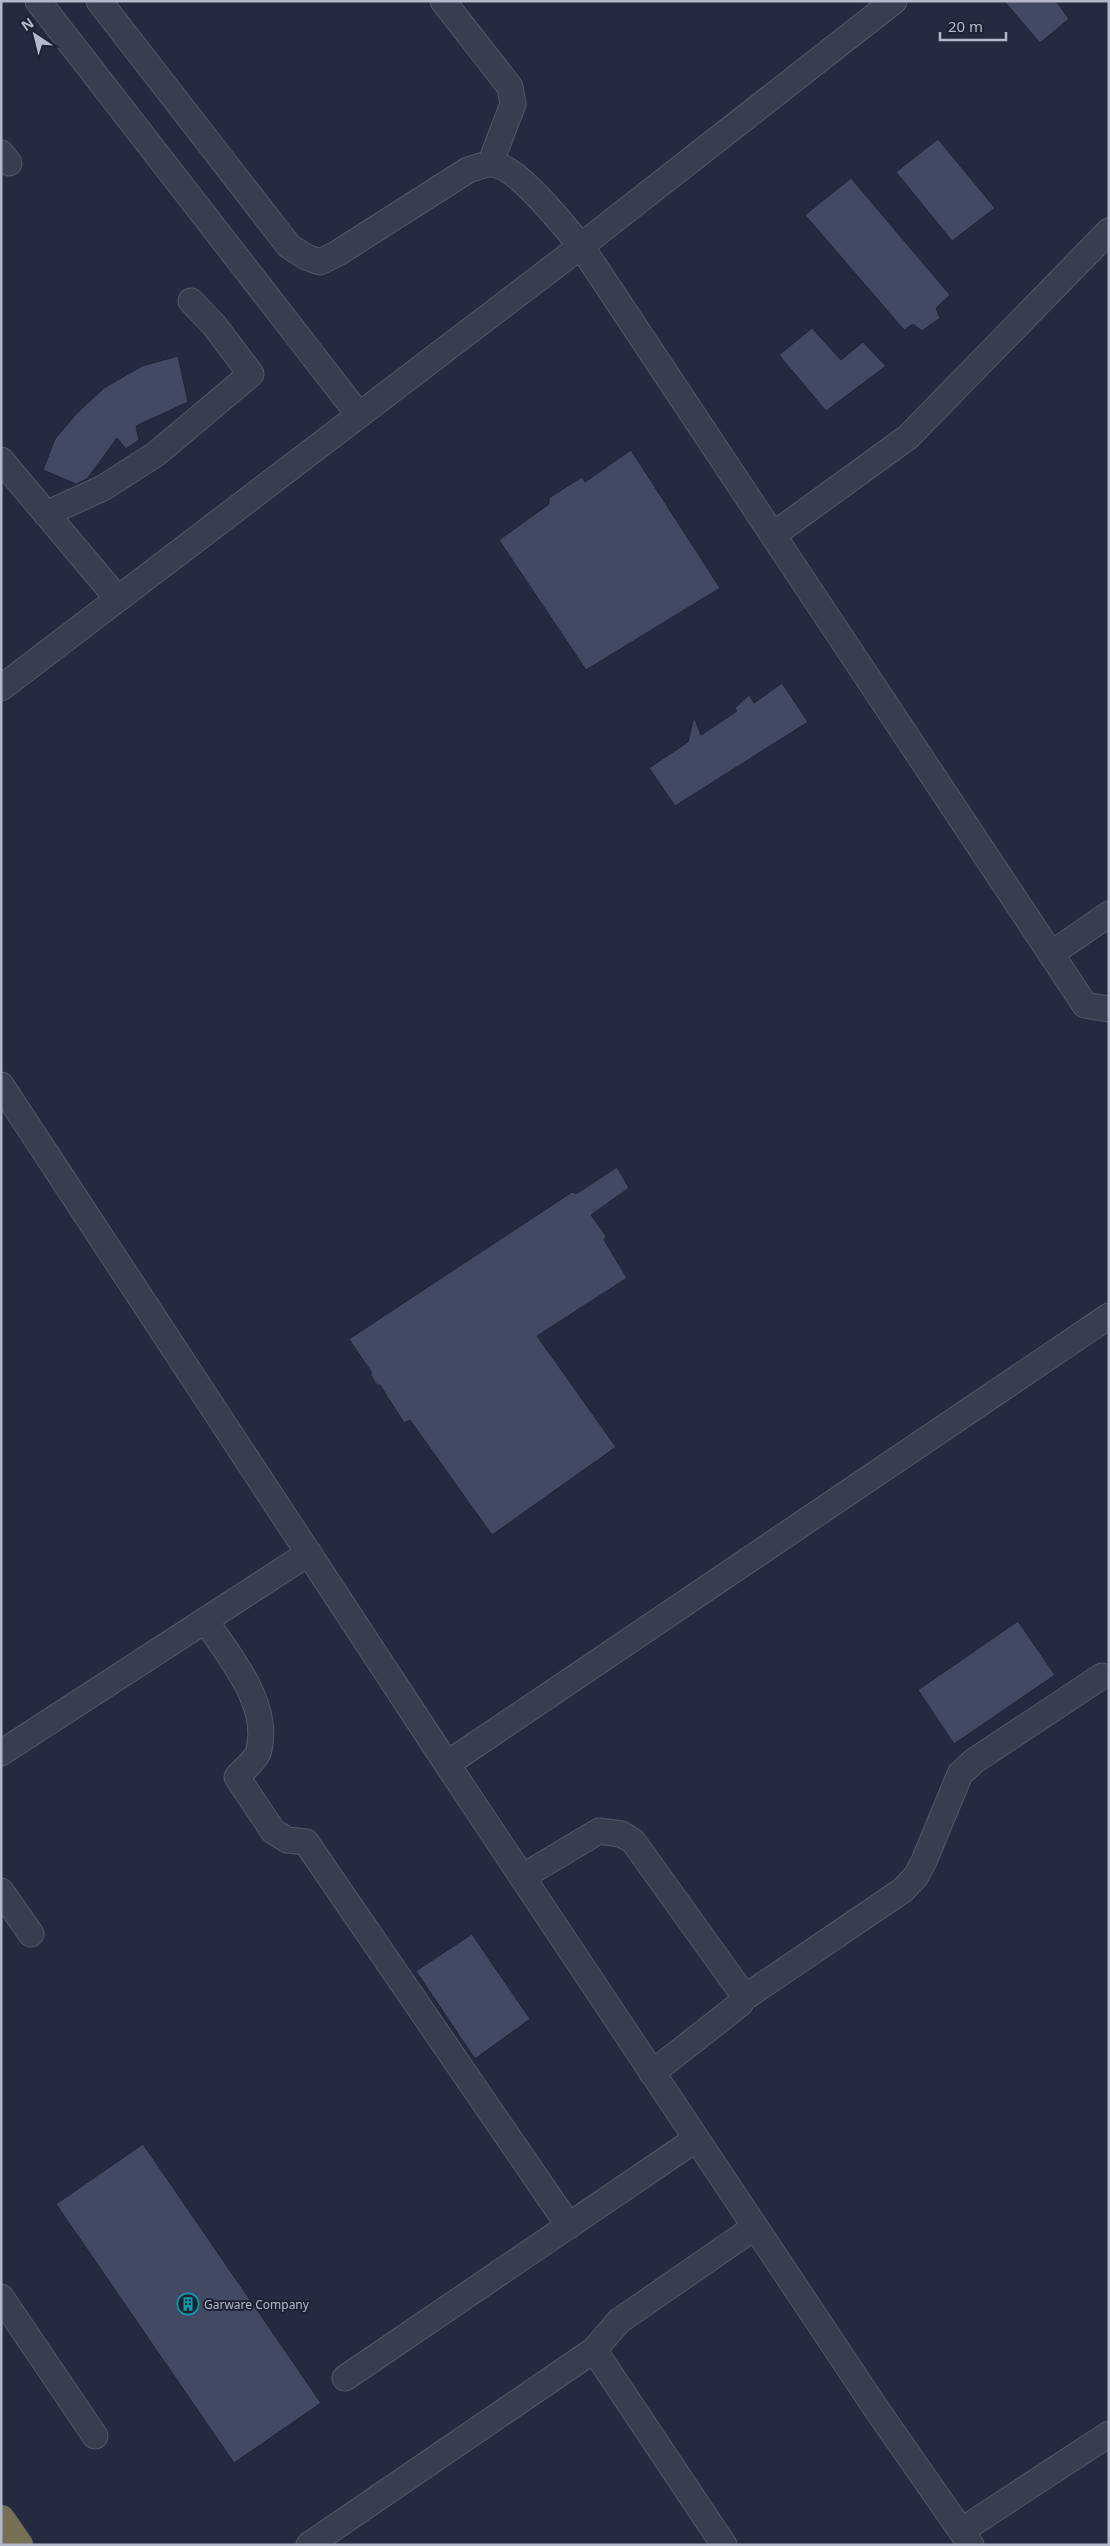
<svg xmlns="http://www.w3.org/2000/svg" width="1110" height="2546" font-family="'Noto Sans',sans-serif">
	<rect width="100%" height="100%" fill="#242a40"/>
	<path fill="#424962" stroke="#1f2437" d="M1004,1h52l13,18 -29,24z
		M938,139l57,69 -43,33 -56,-69z
		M851,178l99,117 -14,13 4,10 -18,13 -9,-7 -9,6 -99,-115z
		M812,328l29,32 22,-18 23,24 -60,45 -47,-56z
		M178,356l10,46 -52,24 3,14 -13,9 -9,-11 -30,41 -11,5 -33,-14 12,-31 21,-25 28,-26 38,-22z
		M631,450l89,138 -134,82 -87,-130 50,-36v-6l33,-21 3,5z
		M782,683l26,39 -133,84 -26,-38 39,-26 6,-25 7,18 36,-24 -2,-3 14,-13 5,8z
		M617,1167l12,21 -38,27 15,21 -2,4 23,38 -90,58 79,111 -124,88 -82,-115 -6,3 -24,-38h-3l-7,-11 2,-1 -23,-34 223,-147 4,2z
		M1018,1621l37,54 -101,69 -36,-54z
		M472,1934l58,85 -55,40 -59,-88z
		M143,2144l178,259 -87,60 -178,-259z"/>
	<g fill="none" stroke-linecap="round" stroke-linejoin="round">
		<g stroke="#53586b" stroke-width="27">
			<path id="minor" d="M38,1l321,414
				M99,1l190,245 17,11 14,5 18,-9 130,-83c7,-2 16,-6 23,-6 25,0 73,62 90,82l504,759 24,4
				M443,1l67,86 3,17 -23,60
				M1,153l8,10
				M1,460l117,139
				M46,514l57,-26 53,-34 95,-80 -37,-49 -23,-24
				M773,535l135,-98 201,-206
				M1,688l580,-442 313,-245
				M1051,954l58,-40
				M1,1085l446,679 428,643 96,138
				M206,1621c24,37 64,82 53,129 -2,9 -16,20 -22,27l36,54 14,9 19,2 263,384
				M1,1753l308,-200
				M447,1764l662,-448
				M522,1877l77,-46 22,3 12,7 109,152 2,5 -4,6 -88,69
				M1,1891l30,43
				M744,1998l159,-108 13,-14 8,-15 36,-87 14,-13 128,-85
				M1,2297l94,139
				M594,2350l130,195
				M345,2378l351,-239
				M961,2531l148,-97
				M309,2545l285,-195 25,-29 136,-94"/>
		</g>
		<g stroke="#404558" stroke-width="29">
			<path id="highway" d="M1,2519l18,26"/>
		</g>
		<use href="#minor" stroke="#383d50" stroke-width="25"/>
		<use href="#highway" stroke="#767055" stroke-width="28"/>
	</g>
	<defs>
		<g id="building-ring" transform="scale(1.125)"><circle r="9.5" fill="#1d2235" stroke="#0f9aa8" stroke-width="1.5"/><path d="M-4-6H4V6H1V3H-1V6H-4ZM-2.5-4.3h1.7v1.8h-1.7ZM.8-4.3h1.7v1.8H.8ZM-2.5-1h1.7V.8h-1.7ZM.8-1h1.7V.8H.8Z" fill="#0f9aa8"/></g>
	</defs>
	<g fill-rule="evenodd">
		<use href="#building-ring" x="188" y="2304"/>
	</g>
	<g text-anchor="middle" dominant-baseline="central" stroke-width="4" stroke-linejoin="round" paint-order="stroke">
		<g font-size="12" fill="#b4b8cb" stroke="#1d2235" text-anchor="start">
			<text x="204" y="2304">Garware Company</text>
		</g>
	</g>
	<rect width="1110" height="2546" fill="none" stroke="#b4b8cb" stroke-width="5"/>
	<g transform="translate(35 35) rotate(325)" stroke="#1d2235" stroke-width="4" paint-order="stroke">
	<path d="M0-4L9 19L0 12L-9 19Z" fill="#b4b8cb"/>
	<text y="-8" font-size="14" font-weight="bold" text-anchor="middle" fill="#b4b8cb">N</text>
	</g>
	<path d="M940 32v8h66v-8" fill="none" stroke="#b4b8cb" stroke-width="2.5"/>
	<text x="948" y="32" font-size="15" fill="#b4b8cb" stroke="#1d2235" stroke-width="4" paint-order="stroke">20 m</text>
</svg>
